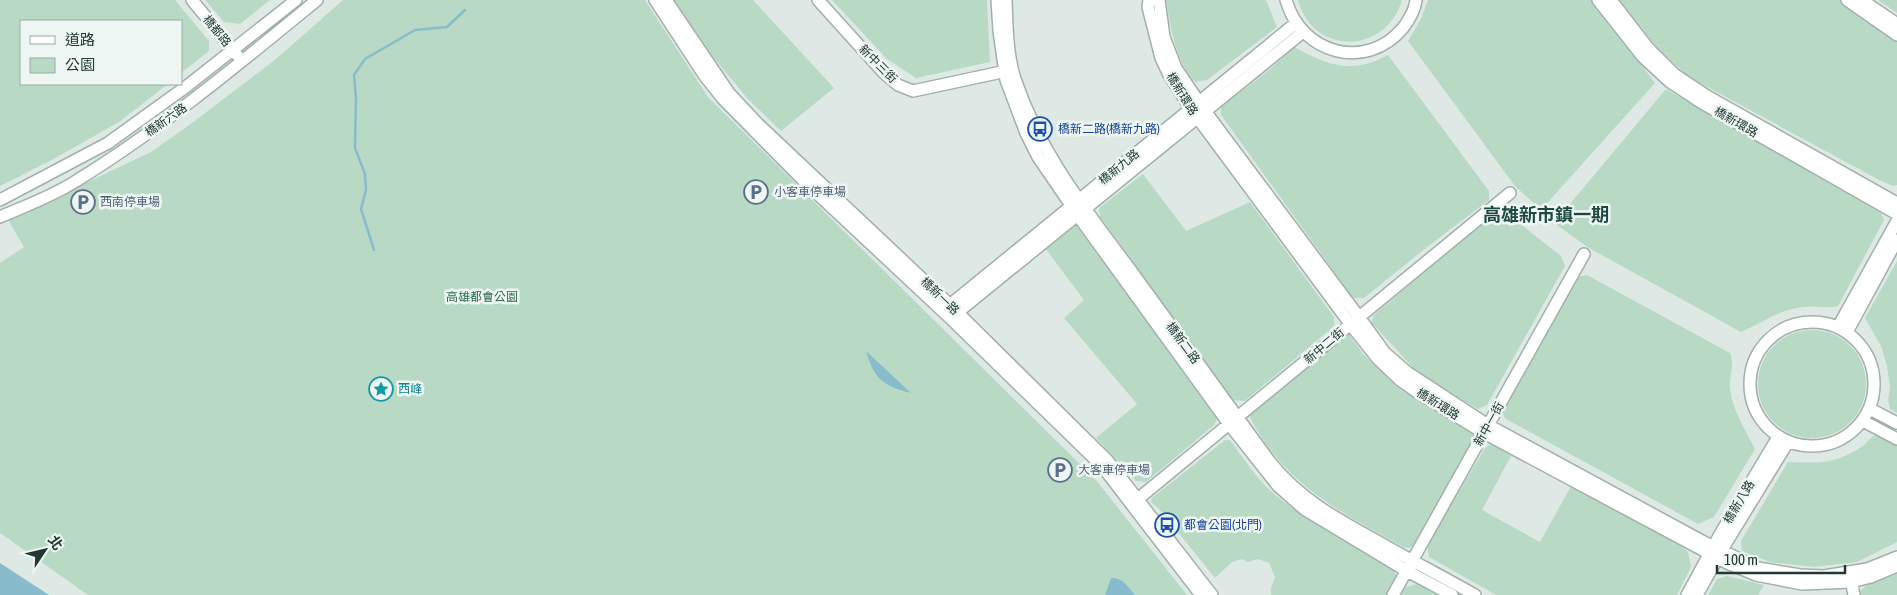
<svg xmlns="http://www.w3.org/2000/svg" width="1897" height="595" font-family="'Asap Condensed','Noto Sans TC',sans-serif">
	<rect width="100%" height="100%" fill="#dee9e5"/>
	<path fill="#b8dac4" d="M0,0h175l34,41v10l-28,22v-52h-160v63h147l-49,38 -69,39 -50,25z
		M205,0h65l-30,24 -16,-2z
		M343,0h302l63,97 388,383 91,115h-1099l-88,-62v-270l24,-16 -16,-27 143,-68 41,-29 84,-64z
		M673,0h80l81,88 -53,43 -33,-32 -34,-41z
		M832,0h155l3,62 -74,16 -29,-19z
		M1166,0h100l11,27 -70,53 -12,2c-20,-22 -24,-54 -29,-82z
		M1298,0h104c-16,55 -89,56 -104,0z
		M1428,0h165l62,83 -114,127 -26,-24 -107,-145 13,-22z
		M1620,0h219l58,39v146l-4,1 -14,-6 -190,-103 -29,-26z
		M1878,0h19v13z
		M1294,47c33,18 58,28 94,8l101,136v9l-67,51 -58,47h-11l-132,-183v-8l47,-36z
		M1666,89l215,124 3,7 -46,86c-12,3 -23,-1 -35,1 -23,2 -42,17 -62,25l-152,-84 -35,-25z
		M1143,174l43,57 64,-29 84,115v9l-89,75 -12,-1 -133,-183 -1,-9z
		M1497,210l8,2 56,44 4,10 -78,139 -9,4 -59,-35 -48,-52 3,-7z
		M1076,225l142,192 -4,8 -68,57 -10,-1 -40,-43 41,-34 -73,-86 20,-18 -39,-52z
		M1897,261v152l-7,-4 -2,-9 2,-13 -3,-21 -6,-20 -16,-28z
		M1587,275l143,78c5,11 -1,23 0,35 2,22 15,41 25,61l-41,68 -16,7 -192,-105 -5,-7 76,-135z
		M1758 384a54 54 0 1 1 108 0a54 54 0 1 1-108 0Z
		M1348,333l16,22 37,35 75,46 -59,105 -7,7 -7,-1c-43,-24 -88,-47 -122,-84 -13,-14 -23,-31 -32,-47z
		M1878,434l19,10v98l-40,20 -43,5 -44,-5 -28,-11 -1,-10 47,-79c33,1 42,3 72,-14 7,-4 10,-12 18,-14z
		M1225,440h5c13,18 27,39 44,54 37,31 80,50 121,75l1,8 -10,18h-115v-7l4,-11 -6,-14 -11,-4 -10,3 -6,-3 -10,3 -17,16 -54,-67 -10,-9 1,-4z
		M1491,444l20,12 -29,54 58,32 31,-56 108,59 9,7 3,15 -14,28h-181l-67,-38 -2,-12 58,-97z
		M1897,573v22h-36l-1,-4 7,-6z
		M1727,576l37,9 -6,10h-50l9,-16z
		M1417,584l20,11h-36l5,-8z"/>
	<path fill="#88bccc" d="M866,351l45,42c-28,-7 -37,-14 -45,-42z
		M0,563l43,28 6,4h-49z
		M1111,578c13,0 16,8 24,17h-30z"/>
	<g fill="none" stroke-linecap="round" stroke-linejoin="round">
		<path stroke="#88bccc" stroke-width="2.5" d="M374,250l-13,-41 5,-19 -1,-16 -10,-26 1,-50 -2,-23 11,-16 50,-29 32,-3 18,-17"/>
		<g stroke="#a2b0ac" stroke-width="14">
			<path id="minor" d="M192,0l45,55
				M655,0l49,75 19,24 87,88 140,131 152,148 99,129
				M666,0l63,93 28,30 193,182 157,155 105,135
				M818,0l66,73 14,12 15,6 98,-21
				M997,0l2,31 7,49 20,53 12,24 43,63 148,204 49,62 26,23 103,62 45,24
				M1006,0c1,26 1,54 9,79 25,75 71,131 117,193 46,64 92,127 138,190 31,39 71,59 114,83 30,17 61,33 91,50
				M1149,0l-1,7 13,51 8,17 22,34 163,220 24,30 22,21 17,12 67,41 243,130 29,12 46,9 49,-2 20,-5 26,-11
				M1159,0l5,37 12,31 29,43 154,206 26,36 22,19 81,53 214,116 56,27 42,7 24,1 43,-7 30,-12
				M1286,0c15,54 80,72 117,28 6,-8 12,-18 13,-28
				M1598,0l45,57 27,25 32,21 195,111
				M1611,0l38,49 25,25 33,22 190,107
				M1847,0l50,35
				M1862,0l35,24
				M0,200l108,-57 79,-57 109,-86
				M0,217c25,-11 53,-21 76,-36 86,-53 163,-117 241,-181
				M946,308l350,-285
				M953,316l350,-284
				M1750 384a62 62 0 1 1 124 0a62 62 0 1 1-124 0Z
				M1838,327l59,-106
				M1847,332l50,-92
				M1870,409l27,14
				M1863,421l34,18
				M1133,503l377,-310
				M1850,575l4,20
				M1393,595l191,-341
				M1687,595l32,-59 59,-99
				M1697,595l29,-52 62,-101"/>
		</g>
		<use href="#minor" stroke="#fff" stroke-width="11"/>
	</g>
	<defs>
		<g id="bus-ring" transform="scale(1.25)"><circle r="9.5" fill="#eef6f3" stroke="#1a4fb4" stroke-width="1.5"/><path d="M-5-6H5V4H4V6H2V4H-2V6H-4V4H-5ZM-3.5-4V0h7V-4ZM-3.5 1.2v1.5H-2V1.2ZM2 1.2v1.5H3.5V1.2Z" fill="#1a4fb4"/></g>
		<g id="parking-ring" transform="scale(1.25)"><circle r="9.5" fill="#eef6f3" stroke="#5c6f8a" stroke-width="1.5"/><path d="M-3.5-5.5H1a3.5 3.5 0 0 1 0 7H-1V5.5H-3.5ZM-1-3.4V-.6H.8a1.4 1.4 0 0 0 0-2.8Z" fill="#5c6f8a"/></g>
		<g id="sight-ring" transform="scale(1.25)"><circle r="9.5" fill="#eef6f3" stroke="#0f9aa8" stroke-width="1.5"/><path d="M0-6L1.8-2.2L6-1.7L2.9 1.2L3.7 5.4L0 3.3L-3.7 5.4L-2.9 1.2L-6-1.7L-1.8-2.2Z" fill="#0f9aa8"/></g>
	</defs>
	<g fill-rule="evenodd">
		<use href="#bus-ring" x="1040" y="129"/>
		<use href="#parking-ring" x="756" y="192"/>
		<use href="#parking-ring" x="83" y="202"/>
		<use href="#sight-ring" x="381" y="389"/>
		<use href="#parking-ring" x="1060" y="470"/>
		<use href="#bus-ring" x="1167" y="525"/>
	</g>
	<g text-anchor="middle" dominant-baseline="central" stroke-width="5" stroke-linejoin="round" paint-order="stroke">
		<g font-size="12" fill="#213834" stroke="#eef6f3">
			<text transform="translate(217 31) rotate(51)">橋都路</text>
			<text transform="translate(878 64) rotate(45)">新中三街</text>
			<text transform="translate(1182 94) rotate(58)">橋新環路</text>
			<text transform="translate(166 120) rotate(-35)">橋新六路</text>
			<text transform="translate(1736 122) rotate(30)">橋新環路</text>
			<text transform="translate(1119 167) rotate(-39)">橋新九路</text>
			<text transform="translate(940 296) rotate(44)">橋新一路</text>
			<text transform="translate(1183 343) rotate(54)">橋新二路</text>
			<text transform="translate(1324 346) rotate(-40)">新中二街</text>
			<text transform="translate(1438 404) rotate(32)">橋新環路</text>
			<text transform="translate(1489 424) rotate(-61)">新中一街</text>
			<text transform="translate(1739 502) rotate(-59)">橋新八路</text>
		</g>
		<g font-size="12" fill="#164399" stroke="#eef6f3" text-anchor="start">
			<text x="1058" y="129">橋新二路(橋新九路)</text>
			<text x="1184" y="525">都會公園(北門)</text>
		</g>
		<g font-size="12" fill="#4e5e75" stroke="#eef6f3" text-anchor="start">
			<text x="774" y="192">小客車停車場</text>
			<text x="100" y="202">西南停車場</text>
			<text x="1078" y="470">大客車停車場</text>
		</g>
		<g font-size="12" fill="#2d6d4b" stroke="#eef6f3">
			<text x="482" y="297">高雄都會公園</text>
		</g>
		<g font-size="12" fill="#0d838f" stroke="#eef6f3" text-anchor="start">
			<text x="398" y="389">西峰</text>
		</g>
		<g font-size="18" font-weight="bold" fill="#1e4942" stroke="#eef6f3">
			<text x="1546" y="214">高雄新市鎮一期</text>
		</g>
	</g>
	<rect x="20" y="20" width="162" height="65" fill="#eef6f3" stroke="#9caaa7"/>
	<rect x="30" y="36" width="25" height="8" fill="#ffffff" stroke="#9caaa7"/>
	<text x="65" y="45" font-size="15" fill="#213834">道路</text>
	<rect x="30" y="58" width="25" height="15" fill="#b8dac4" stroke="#9caaa7"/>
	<text x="65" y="70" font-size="15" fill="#213834">公園</text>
	<g transform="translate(45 550) rotate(55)" stroke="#eef6f3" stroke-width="4" paint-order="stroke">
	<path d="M0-4L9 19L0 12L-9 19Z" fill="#213834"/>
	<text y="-8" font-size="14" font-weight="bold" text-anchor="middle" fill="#213834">北</text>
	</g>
	<path d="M1717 565v8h128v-8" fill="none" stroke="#213834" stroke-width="2.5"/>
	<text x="1724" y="565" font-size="15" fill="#213834" stroke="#eef6f3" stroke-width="4" paint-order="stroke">100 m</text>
</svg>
